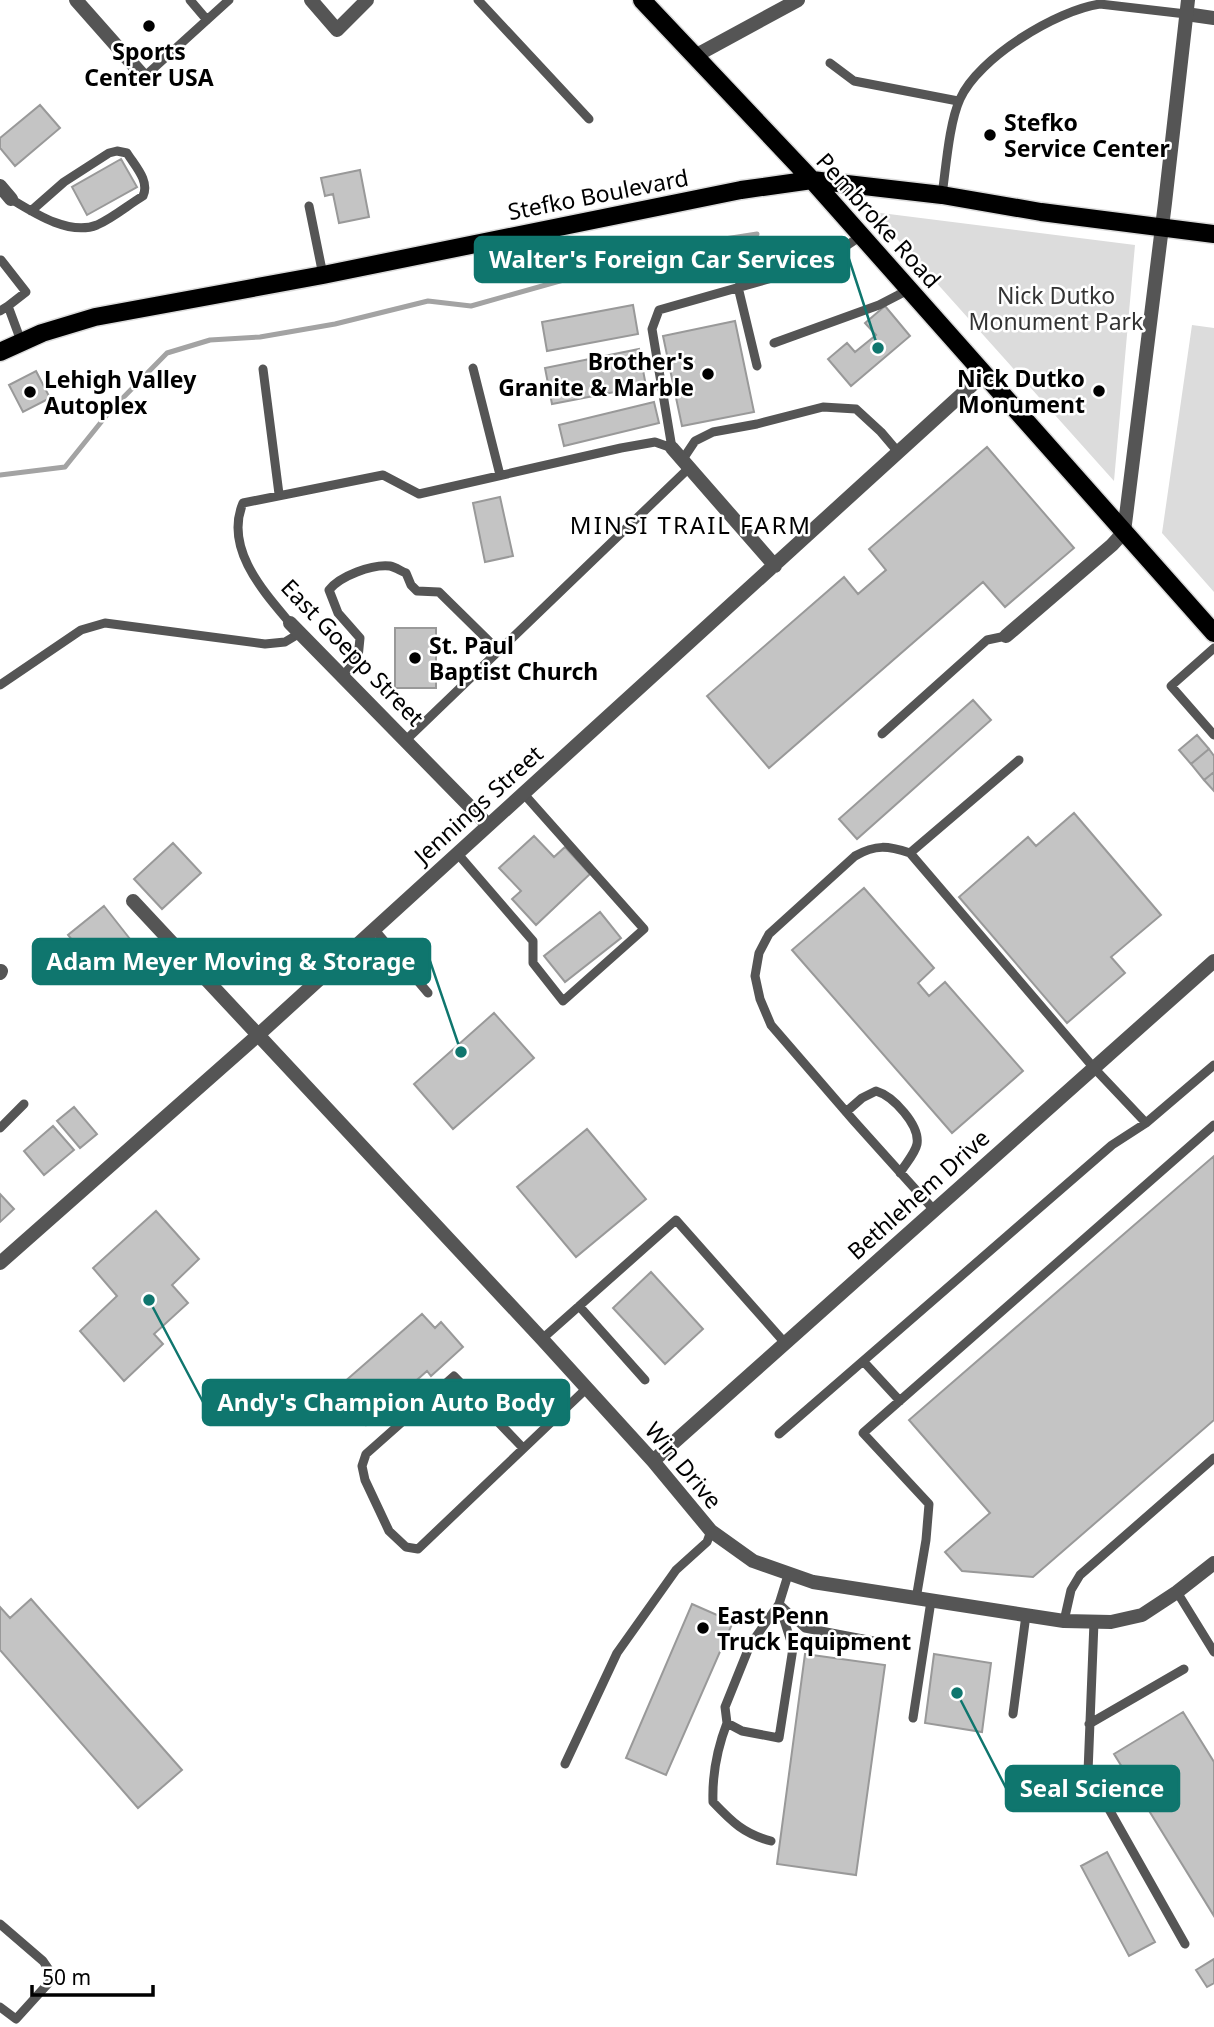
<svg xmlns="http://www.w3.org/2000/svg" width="1214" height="2027" font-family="'Noto Sans',sans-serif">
	<rect width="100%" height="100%" fill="#fff"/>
	<path fill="#dcdcdc" d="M873,212l262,33 -21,236z
		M1192,325l22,3v264l-52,-59z"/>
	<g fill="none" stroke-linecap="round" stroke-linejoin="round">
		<path stroke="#a3a3a3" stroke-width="5" d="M0,475l65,-8 45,-56 57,-58 43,-13 50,-3 75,-13 93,-23 43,5 135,-38 48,-18 103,-16"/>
	</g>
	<path fill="#c4c4c4" stroke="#999" stroke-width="2" d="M40,105l20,23 -45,38 -15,-18v-10z
		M121,159l16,28 -50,28 -15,-28z
		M360,170l9,47 -30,6 -6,-29 -8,2 -4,-18z
		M633,305l5,29 -91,17 -5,-29z
		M885,306l25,30 -59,50 -23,-27 19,-16 8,9 21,-17 -11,-12z
		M735,321l19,91 -72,14 -19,-90z
		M639,349l7,37 -94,18 -7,-36z
		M36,371l14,27 -27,14 -14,-27z
		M654,402l5,21 -95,23 -5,-21z
		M987,447l87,101 -69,59 -22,-25 -214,186 -62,-72 137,-119 14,17 28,-24 -17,-21z
		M500,497l13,59 -28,6 -12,-59z
		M395,628h41v60h-41z
		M973,700l18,20 -134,119 -18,-20z
		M1197,735l12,14 -18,15 -12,-14z
		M1209,749l5,7v16l-10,8 -13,-16z
		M1214,772v19l-10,-11z
		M1074,813l87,102 -50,42 14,16 -58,50 -108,-126 69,-60 8,9z
		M534,836l20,21 11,-10 25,27 -54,51 -24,-26 9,-8 -22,-23z
		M173,843l28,30 -39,36 -28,-30z
		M864,888l70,80 -16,15 11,13 16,-14 78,89 -71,62 -160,-183z
		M104,906l26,33 -36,28 -26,-32z
		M600,912l21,26 -56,44 -21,-26z
		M494,1013l40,45 -81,71 -39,-45z
		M74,1107l23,27 -17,14 -23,-27z
		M53,1126l21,24 -30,25 -20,-24z
		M587,1129l59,70 -70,58 -59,-70z
		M1214,1156v264l-181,157 -71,-6 -17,-19 45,-39 -81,-93z
		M0,1194l14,15 -14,13z
		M156,1211l43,48 -27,26 16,18 -34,31 9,10 -39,37 -44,-50 37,-35 -24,-28z
		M651,1272l52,57 -38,35 -52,-56z
		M422,1314l13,14 6,-6 22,25 -32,29 -4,-5 -61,54 -31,-35z
		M31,1599l151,171 -44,38 -138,-158v-43l10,11z
		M692,1604l41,18 -67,153 -40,-17z
		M805,1654l80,11 -29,210 -79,-11z
		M934,1654l57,9 -9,69 -57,-9z
		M1183,1712l31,50v154l-100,-162z
		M1107,1852l48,90 -26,14 -48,-90z
		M1214,1959v24l-7,4 -11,-17z"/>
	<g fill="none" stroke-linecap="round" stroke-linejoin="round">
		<g stroke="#dbdbdb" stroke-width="21">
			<path id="primary" d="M642,0l170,180 402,453
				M0,352l42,-19 53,-16 228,-42 418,-85 71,-10 130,15 99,17 173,22"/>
		</g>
		<path stroke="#555" stroke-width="9" d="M190,0l17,20
			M478,0l111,119
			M830,63l24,18 104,20
			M144,77l85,-77
			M942,195c4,-27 7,-72 18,-96 18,-41 97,-89 140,-95l86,10
			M11,199c23,14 58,37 86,26 16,-7 31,-20 46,-29 7,-15 -8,-30 -16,-43l-10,-2 -8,2 -45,29 -33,29
			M309,206l14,69
			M1,260l25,32 -18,14
			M738,287l19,79
			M0,311l8,-5 13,35
			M774,343l105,-38 29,-15
			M473,368l27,107
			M263,369l16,125
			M683,459l12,-18 18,-9 44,-8 66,-17 33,2 25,23 17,20
			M290,623c-27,-32 -66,-75 -47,-120l140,-28 36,19 202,-46 34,-6 17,6 -20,-119 7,-19 127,-36 39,-14 36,-24
			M1214,648l-43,38 43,49
			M343,676l15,-18 2,-20 -22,-25 -9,-23c11,-14 43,-26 61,-24 5,1 11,5 16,7l5,12 6,6 22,1 60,59
			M0,685l81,-55 24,-7 160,21 20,-2 15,-9
			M882,734l105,-94 19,-4
			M406,740l284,-273
			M1019,760l-109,93 184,215 52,55
			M457,853l76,88v22l30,38 81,-72 -121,-136
			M910,853c-22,-7 -34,-9 -55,3l-86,78 -10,19 -4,23 5,23 11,26 83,96 80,89
			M374,929l54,64
			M846,1112l16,-14 14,-7c17,5 44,34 41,53 -2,10 -12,20 -17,29
			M0,1128l24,-24
			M579,1306l66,74
			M542,1339l134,-119 109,123
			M864,1362l36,39
			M779,1434l333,-289 34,-22 68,-58
			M523,1448l-69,-72 -88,78 -4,12 3,14 24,51 17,16 12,2 169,-161
			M788,1575l-9,29 -29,41 -25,62 2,16 15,8 37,7 14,-90 -14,-44 26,24 79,15
			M1177,1592l37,60
			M916,1599l10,-59 3,-36 -66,-71 351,-308
			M1064,1621l7,-31 9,-15 134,-117
			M1094,1622l-6,150 97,172
			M1013,1714l13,-99
			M913,1718l18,-117
			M727,1723c-10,26 -15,50 -14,79 19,20 31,32 58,39
			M1089,1724l95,-55
			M565,1764l52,-111 59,-83 31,-28 4,-11
			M0,1924l43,37 11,16 -38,42 -16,-12"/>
		<path stroke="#555" stroke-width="14" d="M76,0l68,77
			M311,0l26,30 30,-30
			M1186,14l28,4
			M695,56l103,-56
			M0,186l11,13
			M672,448l103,118
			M290,623l198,202
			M1006,636l106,-91 12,-13
			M133,901l409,438 111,122 58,70 42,30 60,21 251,39 47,1 31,-7 35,-23 37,-29
			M0,973l1,-2
			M0,1263l257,-227 726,-661
			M653,1461l561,-500"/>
		<path stroke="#555" stroke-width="14" d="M1124,532l41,-329 23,-203"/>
		<use href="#primary" stroke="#000" stroke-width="18"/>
	</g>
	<g fill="#000" stroke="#fff" stroke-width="2.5">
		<circle cx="149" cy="26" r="7"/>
		<circle cx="990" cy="135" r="7"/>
		<circle cx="708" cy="374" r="7"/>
		<circle cx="1099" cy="391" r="7"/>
		<circle cx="30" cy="392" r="7"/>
		<circle cx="415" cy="658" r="7"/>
		<circle cx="703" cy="1628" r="7"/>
	</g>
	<g text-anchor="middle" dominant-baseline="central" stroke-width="5" stroke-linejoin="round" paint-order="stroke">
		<g font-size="23" font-weight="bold" fill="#000" stroke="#fff" text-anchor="start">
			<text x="149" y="51" text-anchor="middle">Sports<tspan x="149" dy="26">Center USA</tspan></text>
			<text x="1004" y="122">Stefko<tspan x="1004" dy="26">Service Center</tspan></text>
			<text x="694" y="361" text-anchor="end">Brother's<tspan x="694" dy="26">Granite &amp; Marble</tspan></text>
			<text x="1085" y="378" text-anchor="end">Nick Dutko<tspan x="1085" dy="26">Monument</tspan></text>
			<text x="44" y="379">Lehigh Valley<tspan x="44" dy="26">Autoplex</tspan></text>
			<text x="429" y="645">St. Paul<tspan x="429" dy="26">Baptist Church</tspan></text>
			<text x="717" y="1615">East Penn<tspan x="717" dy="26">Truck Equipment</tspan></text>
		</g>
		<g font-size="23" fill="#000" stroke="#fff">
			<text transform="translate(598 194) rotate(-11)">Stefko Boulevard</text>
			<text transform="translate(879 220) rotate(48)">Pembroke Road</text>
			<text transform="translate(353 652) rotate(46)">East Goepp Street</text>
			<text transform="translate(478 804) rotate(-42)">Jennings Street</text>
			<text transform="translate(918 1194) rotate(-42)">Bethlehem Drive</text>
			<text transform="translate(684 1465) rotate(50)">Win Drive</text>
		</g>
		<g font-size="23" fill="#333" stroke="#fff">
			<text x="1056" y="295">Nick Dutko<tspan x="1056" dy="26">Monument Park</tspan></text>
		</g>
		<g font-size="24" letter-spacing="2" fill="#000" stroke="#fff">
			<text x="691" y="524">MINSI TRAIL FARM</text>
		</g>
	</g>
	<path fill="none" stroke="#0f766e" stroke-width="2.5" d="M878 348L849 259M461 1052L430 961M149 1300L203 1402M957 1693L1006 1788"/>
	<g fill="#0f766e" stroke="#fff" stroke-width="2.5">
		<circle cx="878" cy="348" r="7"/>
		<circle cx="461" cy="1052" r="7"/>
		<circle cx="149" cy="1300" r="7"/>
		<circle cx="957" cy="1693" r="7"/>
	</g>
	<g fill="#0f766e" stroke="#0f766e" stroke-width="2.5">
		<rect x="475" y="237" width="374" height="45" rx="7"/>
		<rect x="33" y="939" width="397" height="45" rx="7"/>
		<rect x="203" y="1380" width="366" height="45" rx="7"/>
		<rect x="1006" y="1766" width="173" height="45" rx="7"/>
	</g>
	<g font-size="24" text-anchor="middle" font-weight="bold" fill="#fff">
		<text x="662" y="268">Walter's Foreign Car Services</text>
		<text x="231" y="970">Adam Meyer Moving &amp; Storage</text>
		<text x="386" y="1411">Andy's Champion Auto Body</text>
		<text x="1092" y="1797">Seal Science</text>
	</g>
	<path d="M32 1985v10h121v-10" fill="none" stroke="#000000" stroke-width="3.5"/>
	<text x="42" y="1985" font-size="21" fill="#000000" stroke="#ffffff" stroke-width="5" paint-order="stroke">50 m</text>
</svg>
